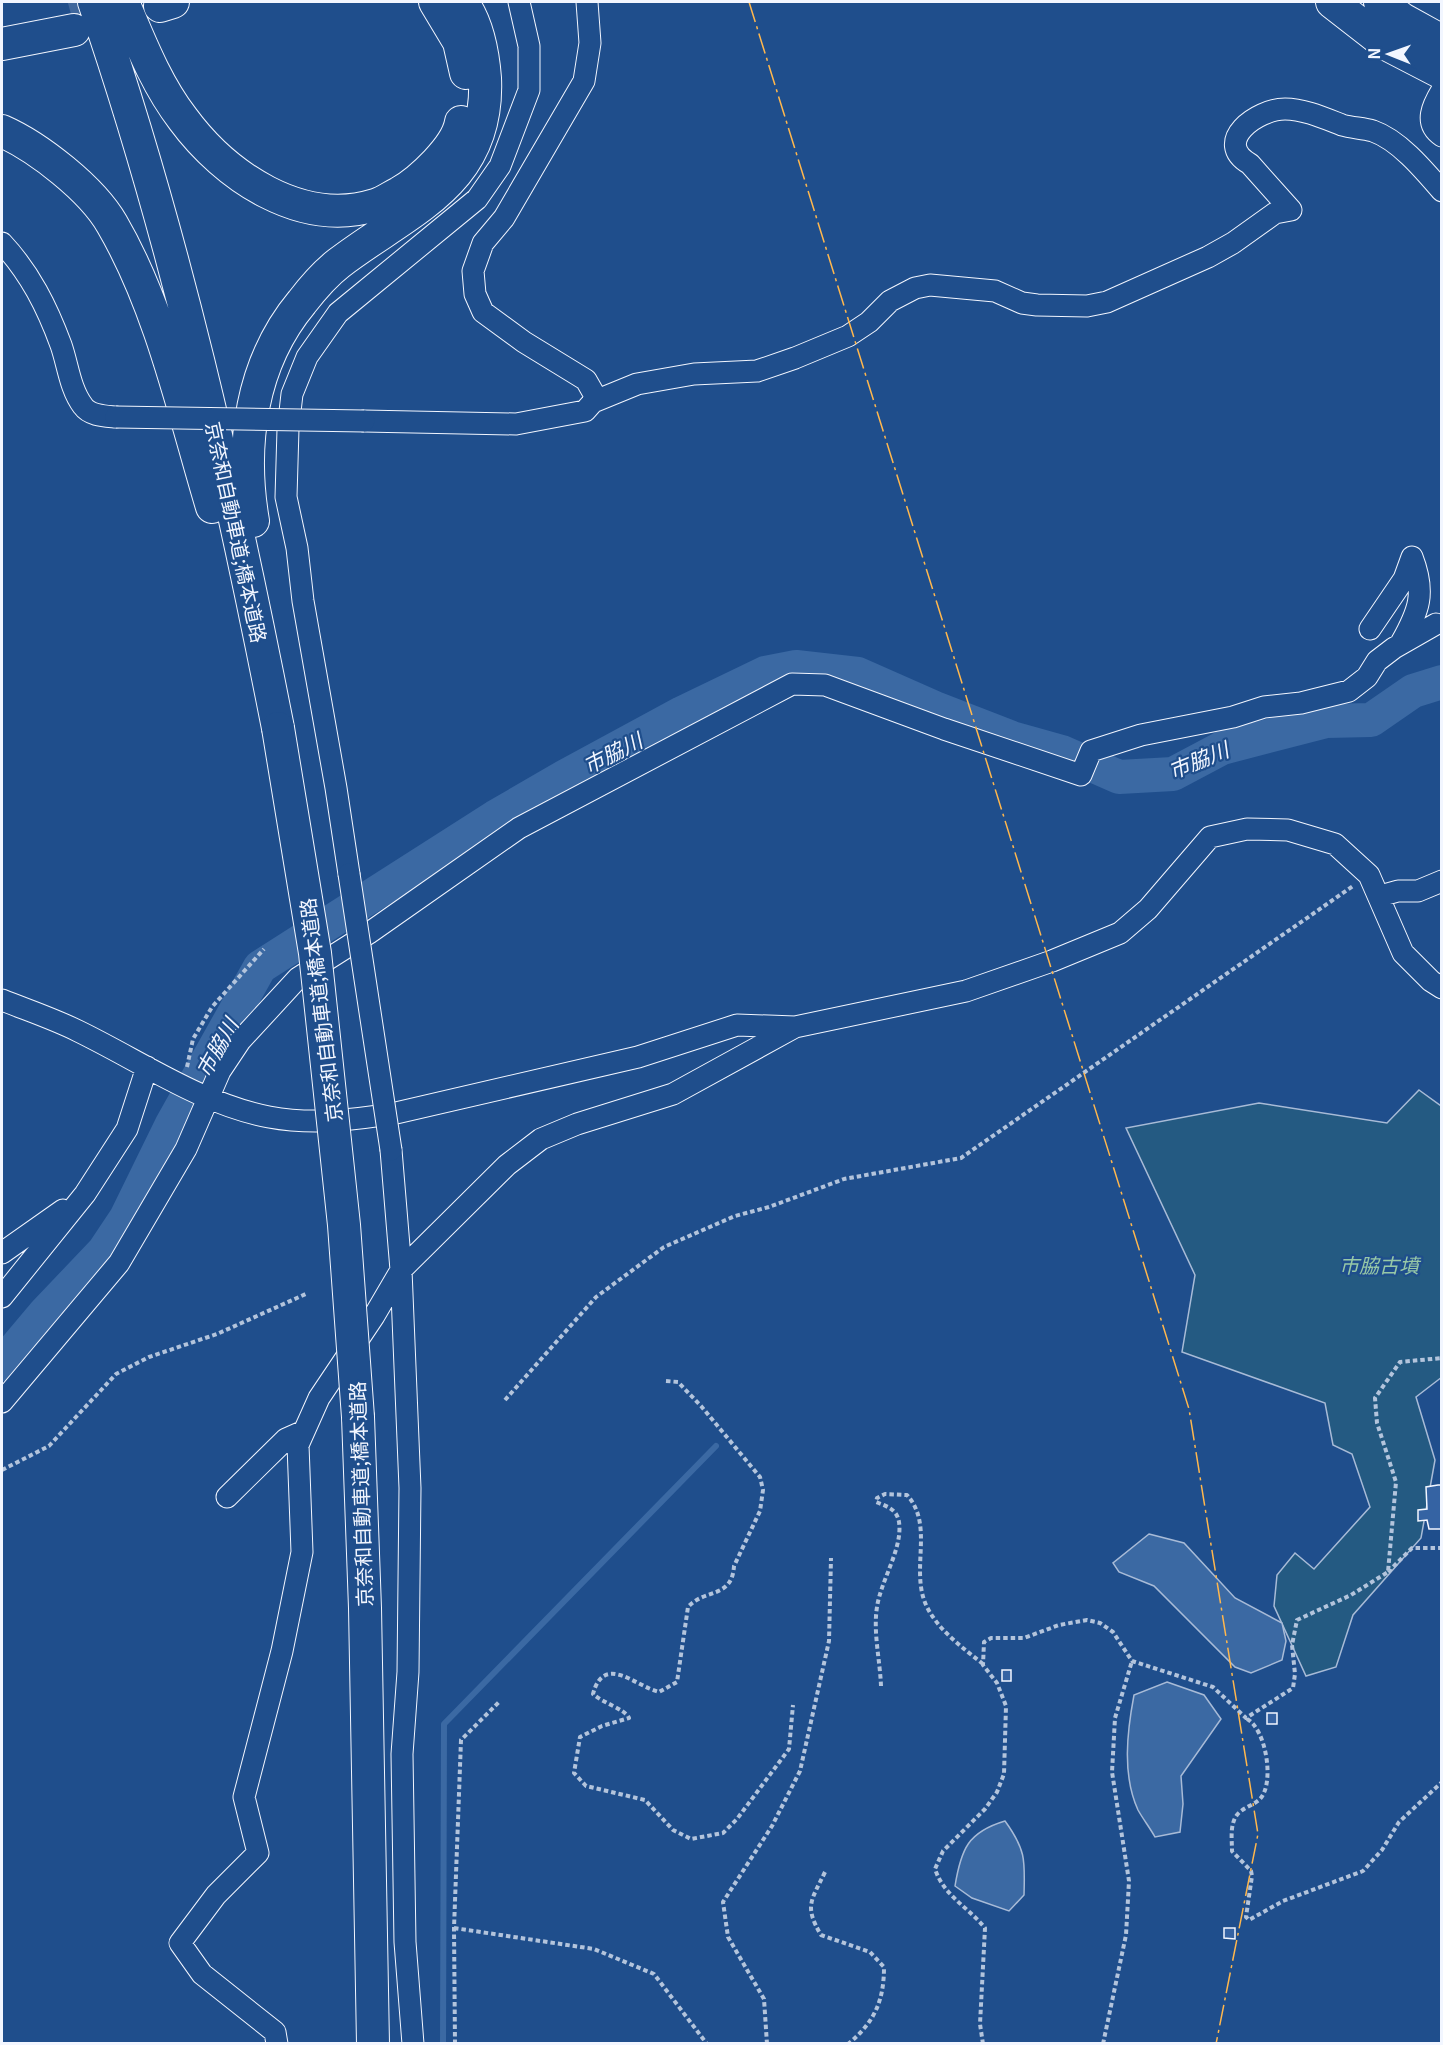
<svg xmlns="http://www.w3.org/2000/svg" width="1443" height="2045" font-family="Georgia,'Noto Sans JP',serif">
	<rect width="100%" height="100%" fill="#1f4e8c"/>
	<path fill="#245a82" stroke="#a8bbd7" stroke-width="1.5" d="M1419,1090l22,16 1,271 -26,20 19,63 -14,78 -68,77 -17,52 -30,9 -32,-70 3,-31 18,-22 19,16 56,-62 -18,-53 -19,-9 -8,-42 -143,-51 13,-77 -69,-147 133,-25 128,20z"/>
	<path fill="#3b69a3" stroke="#a8bbd7" stroke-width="1.5" d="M1149,1534l35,9 51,55 47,25 4,18 -4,19 -31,13 -16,-6 -81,-81 -35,-14 -6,-9z
		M1167,1682l37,13 17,24 -40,57 2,28 -3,28 -25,5c-5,-9 -12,-18 -17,-27 -16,-35 -11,-78 -4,-115z
		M1005,1821c21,29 20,39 19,74l-15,16 -37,-13 -17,-12c6,-37 13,-54 50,-65z"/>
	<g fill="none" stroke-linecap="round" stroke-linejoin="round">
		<path stroke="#3b69a3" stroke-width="6" d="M443,2044l1,-320 272,-278"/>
		<path stroke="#3b69a3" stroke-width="34" d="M2,1364l43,-51 59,-62 22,-33 46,-94 88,-157 235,-150 69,-40 118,-64 83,-40 31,-6 62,7 77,34 77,30 50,14 57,25 54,-3 49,-26 104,-27 45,-1 42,-29 29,-9"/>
	</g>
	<path fill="#3563a3" stroke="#f2f6ff" stroke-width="1.5" d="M1438,1485h4v44h-13l-2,-9 -9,1v-11l9,-1 -1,-22z
		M1002,1670h9v11h-9z
		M1267,1713h10v11h-10z
		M1224,1928h11v11l-11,-1z"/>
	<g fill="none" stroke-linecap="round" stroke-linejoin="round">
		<path stroke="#3f679d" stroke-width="32" stroke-dasharray="32 16" stroke-linecap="butt" d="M71,14l43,-12"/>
		<g stroke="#f2f6ff" stroke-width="23">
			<path id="minor" d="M1442,90c-9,15 -19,33 0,46
				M2,243c28,30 45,64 59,102 7,20 9,44 22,61 7,10 22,10 33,11
				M593,402l44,-18 57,-10 63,-3 38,-13 53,-22 21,-14 21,-21 25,-13 15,-3 65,6 27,12 15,2 50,1 20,-4 101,-45 25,-14 42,-30 16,-3 -41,-46c-38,-22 7,-55 35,-55 19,0 39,9 57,16 10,3 21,3 31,6 26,9 51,39 69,60
				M364,421l152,3 69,-13 8,-9 1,-8 -8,-14 -62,-38 -41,-30 -8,-18 -2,-23 10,-28 21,-25 80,-137 6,-38 -3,-41
				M1370,629l34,-50 8,-22c14,36 7,54 -11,86
				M349,874l-13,-86 -33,-187 -6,-53 -11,-51 2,-68 4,-35 15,-37 31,-44 139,-114 23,-33 29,-76v-44l-10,-44
				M1380,896l18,-5h20l24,-10
				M2,1000c25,10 52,19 76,31 62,30 123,73 191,86 43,8 85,3 127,-4l242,-56 99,-32 58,2 171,-36 86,-30 68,-28 28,-24 62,-72 37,-8 41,1 47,14 34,31 34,78 28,28 11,7
				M391,1150l10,120 9,218 -2,184 -6,82 3,188 8,102
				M2,1253l61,-43
				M2,1297l83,-103 42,-65 20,-62
				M2,1402l117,-139 67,-114 34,-78 20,-30 58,-63 71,-45 150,-105 273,-144 33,1 119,44 137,46 10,-24 50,-16 92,-18 31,-10 37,-4 48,-12 18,-14 10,-16 17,-13 42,-24
				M227,1497l59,-58 18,-8
				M277,2044l-2,-12 -73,-58 -22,-31 36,-48 42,-42 -14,-56 38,-146 20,-99 -4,-107 21,-47 55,-82 27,-46 106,-105 34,-26 36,-15 96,-30 122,-67"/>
		</g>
		<g stroke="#f2f6ff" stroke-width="34">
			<path id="highway" d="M94,2c81,236 136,481 184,726
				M123,2c17,40 33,82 60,117 42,57 118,109 192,86 8,-2 16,-8 24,-12 21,-12 58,-46 62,-71
				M435,2l24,40 7,31
				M1332,2l54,42 56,29
				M1380,2l22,17 40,22
				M160,6l13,-4
				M2,44l72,-14
				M2,131c36,16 90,58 110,93 49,84 72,190 100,283
				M253,521c-13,-76 -2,-158 49,-219 10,-13 24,-29 37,-39 69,-53 151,-79 146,-185 -2,-26 -7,-55 -23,-76
				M358,1417l7,191 8,436"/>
		</g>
		<path stroke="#b3c4dc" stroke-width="4" stroke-dasharray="4.5 3" stroke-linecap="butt" d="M187,1067l6,-28 19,-32 52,-58
			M666,1381l12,1 23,24 59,71 3,13 -3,21 -26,55c-2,33 -29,22 -46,41l-11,75 -18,10c-24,-6 -55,-39 -66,2 10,9 32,15 36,24l-27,8 -22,11 -6,36 12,13 59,14 28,30 18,9 32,-6 14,-14 52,-70 4,-44
			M505,1400l91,-103 68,-50 71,-31 34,-9 75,-28 117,-21 392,-272
			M2,1470l47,-24 67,-72 33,-17 68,-23 91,-41
			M1388,1572l24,-24h30
			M881,1686c-1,-26 -8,-54 -4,-79 4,-27 26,-59 22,-85 -2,-13 -13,-16 -23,-20l1,-4 8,-4 22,1c28,31 2,76 20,112 12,24 36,41 56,57
			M1247,1719c19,10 28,64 13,80 -7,7 -20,9 -25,19 -5,10 -3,23 -3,33l19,20 1,5 -6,41 3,3 34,-19 80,-30 19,-21 17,-28 43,-40
			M1442,1757v6
			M825,1872c-14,29 -21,34 -4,63l49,17 14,15c0,33 -9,55 -36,77
			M454,1928l140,21 60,25 53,70
			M455,2044l-1,-116 7,-188 38,-38
			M767,2044l-3,-45 -36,-62 -5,-35 49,-76 28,-55 29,-130 2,-83
			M983,2044l-3,-20 5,-96c-18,-22 -41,-32 -50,-59l8,-18 42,-42 12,-17 7,-18 2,-68 -9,-23 -14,-18 1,-23 7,-4h33l35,-13 28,-5 13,3 13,9 19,29 81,26 33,31 47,-30 2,-14 -3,-29 5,-25 54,-25 37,-23 8,-90 -19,-59 -2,-25 25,-36 42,-4
			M1103,2044l23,-109 3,-54 -17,-109 3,-54 17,-57"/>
		<use href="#minor" stroke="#1f4e8c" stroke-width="21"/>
		<use href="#highway" stroke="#1f4e8c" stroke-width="32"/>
		<g stroke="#f2f6ff" stroke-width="23" stroke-linecap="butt">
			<path id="minor-bridge" d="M116,417l248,4
				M349,874l42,276"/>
		</g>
		<g stroke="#f2f6ff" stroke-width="34" stroke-linecap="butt">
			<path id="highway-bridge" d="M278,728l37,225 29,272 14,192"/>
		</g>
		<use href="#minor-bridge" stroke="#1f4e8c" stroke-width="21"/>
		<use href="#highway-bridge" stroke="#1f4e8c" stroke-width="32"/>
		<path stroke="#ffb74d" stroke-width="1.5" stroke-dasharray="21 4.5 3 4.5" stroke-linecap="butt" d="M749,2l440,1407 69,425 -42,210"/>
	</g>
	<g text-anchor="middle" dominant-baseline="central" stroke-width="4.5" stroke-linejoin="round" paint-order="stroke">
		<g font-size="20" fill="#f2f6ff" stroke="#1f4e8c">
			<text transform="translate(237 532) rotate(78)">京奈和自動車道;橋本道路</text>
			<text transform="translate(320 1010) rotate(-97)">京奈和自動車道;橋本道路</text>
			<text transform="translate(360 1494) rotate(-92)">京奈和自動車道;橋本道路</text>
		</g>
		<g font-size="20" font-style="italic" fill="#97c8a6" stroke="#1f4e8c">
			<text x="1379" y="1264">市脇古墳</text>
		</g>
		<g font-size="21" font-style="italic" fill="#f2f6ff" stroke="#1f4e8c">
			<text transform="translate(612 752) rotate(-27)">市脇川</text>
			<text transform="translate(1198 759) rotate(-22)">市脇川</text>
			<text transform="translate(216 1047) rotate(-61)">市脇川</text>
		</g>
	</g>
	<rect width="1443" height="2045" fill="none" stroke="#f2f6ff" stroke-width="6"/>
	<g transform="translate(1389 54) rotate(271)" stroke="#1f4e8c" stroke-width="4.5" paint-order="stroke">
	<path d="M0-4.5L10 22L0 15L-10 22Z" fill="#f2f6ff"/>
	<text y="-9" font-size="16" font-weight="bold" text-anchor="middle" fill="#f2f6ff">N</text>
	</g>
</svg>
